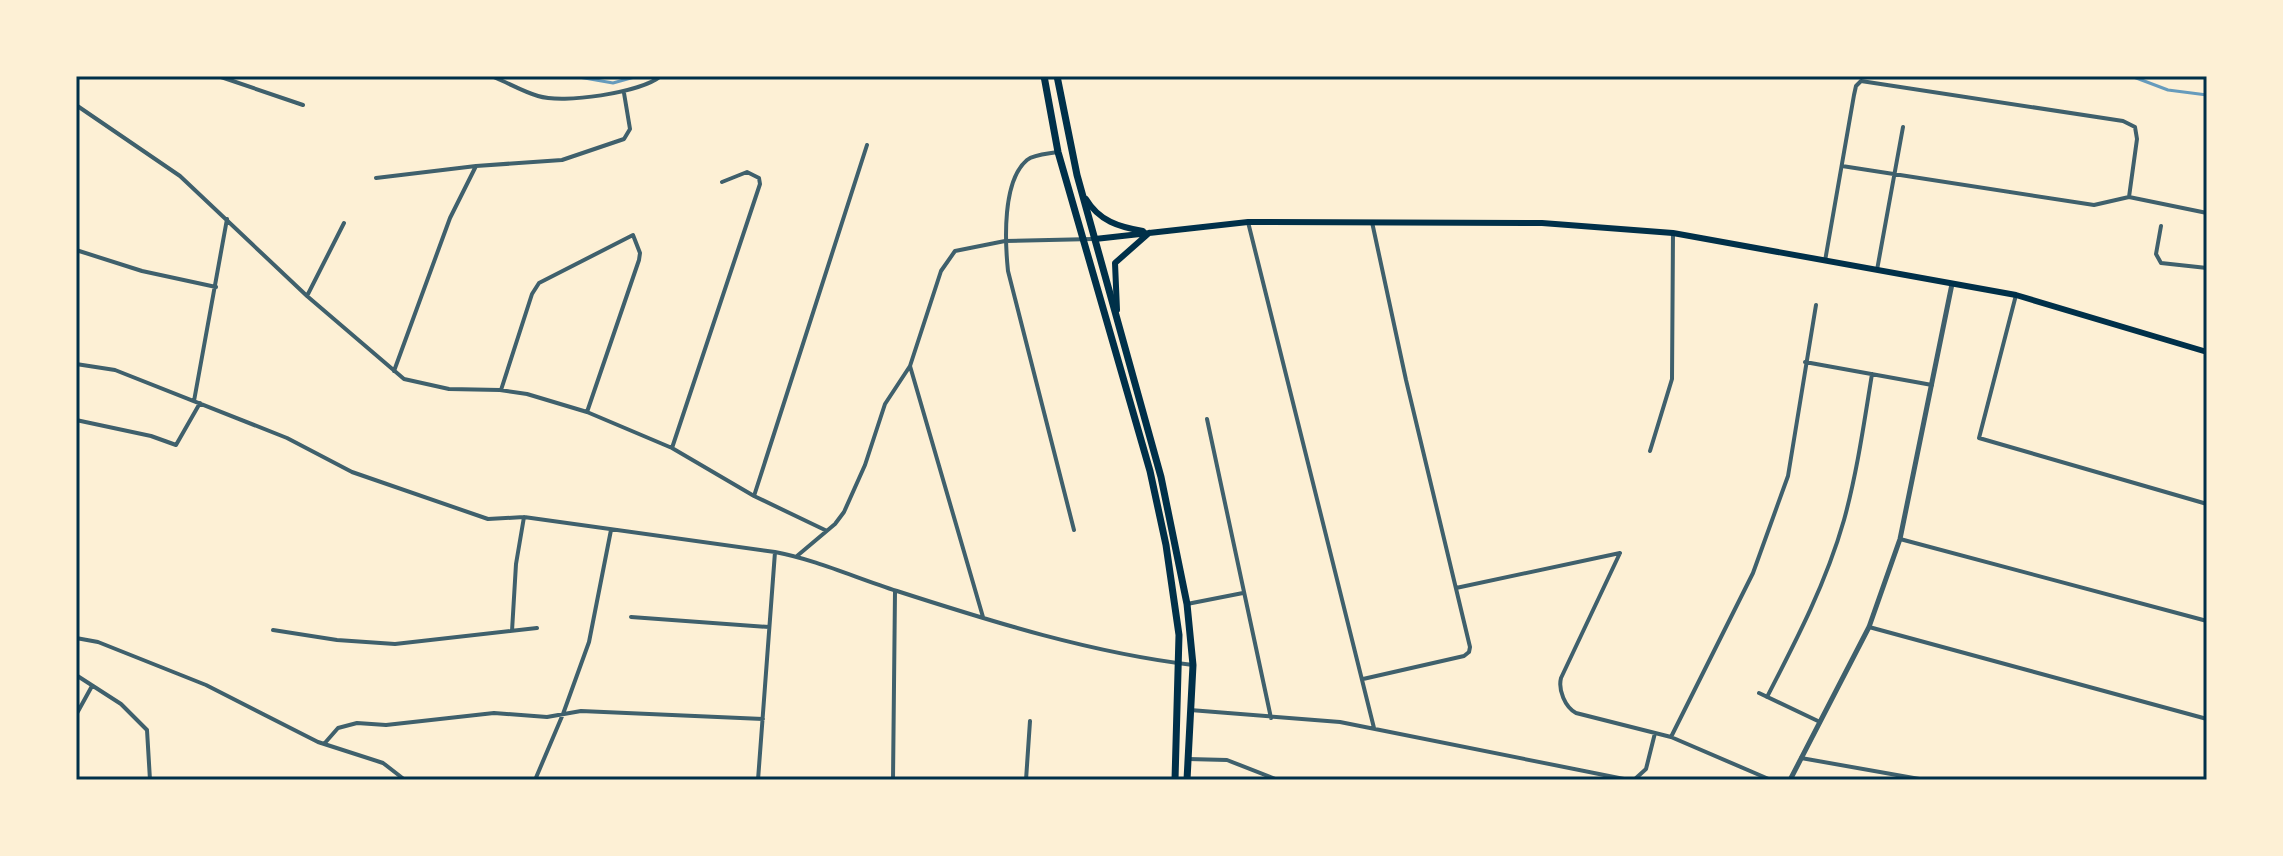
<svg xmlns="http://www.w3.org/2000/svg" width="2283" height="856" font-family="Montserrat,sans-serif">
	<rect width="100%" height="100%" fill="#fdf0d5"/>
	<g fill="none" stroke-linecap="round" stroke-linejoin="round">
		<path stroke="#669bbc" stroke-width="3" d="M573,76l40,7 25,-7
			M2131,76l37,14 39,5"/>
		<path stroke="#3f606c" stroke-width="4" d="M218,76l85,29
			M491,76c16,6 30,15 47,20 25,8 102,-3 123,-20
			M76,105l104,71 127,120 97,83 45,10 51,1 27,4 60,18 85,36 82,48 71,34
			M1058,152c-10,2 -23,2 -31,8 -25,21 -22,82 -19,111l66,259
			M1842,166l252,39 35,-8
			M376,178l100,-12 86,-6 62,-21 6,-10 -6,-36
			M2129,197l78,16
			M1248,222l126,506
			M2161,226l-5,28 5,9 46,5
			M76,250l66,21 74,16
			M1825,261l29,-166 2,-9 5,-5 262,40 12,6 2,12 -8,58
			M1877,270l26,-143
			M2016,295l-37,143 228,66
			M307,296l37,-73
			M1805,362l127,23
			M76,364l39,6 172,68 65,34 136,47 36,-2 251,35c42,8 81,26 122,39 96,31 195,62 296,74
			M910,366l73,251
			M394,371l56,-153 26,-52
			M501,390l31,-96 7,-11 94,-48 7,18 -1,7 -52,152
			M194,401l33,-182
			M1207,419l64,299
			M76,420l75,16 25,9 24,-42
			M672,448l88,-264 -1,-6 -12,-6 -25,10
			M1650,451l22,-72 1,-146
			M754,496l113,-351
			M1900,539l307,82
			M1620,553l-59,125c-3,12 4,29 15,35l95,24 100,43
			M797,556l38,-32 9,-12 21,-47 20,-61 25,-38 31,-95 14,-20 50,-10 88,-2
			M1456,588l164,-35
			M1187,604l56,-11
			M631,617l138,10
			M1869,627l338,92
			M273,630l64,10 58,4 142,-16
			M512,631l4,-67 8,-47
			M76,638l22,4 108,43 112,57 65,21 22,17
			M76,675l45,29 26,26 3,50
			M1363,679l101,-23 5,-4 1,-5 -64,-267 -34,-158
			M1759,693l61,29
			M1767,697c30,-58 59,-114 77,-177 13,-47 20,-97 28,-146
			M1190,710l150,12 289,58 6,-1 11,-10 9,-36
			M76,715l16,-29
			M1671,737l82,-164 35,-97 28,-171
			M324,744l14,-16 19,-5 29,2 108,-12 53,4 34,-6 182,8
			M1801,758l124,22
			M1188,759l39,1 51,20
			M535,780l28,-66 26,-72 22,-112
			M758,780l17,-228
			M893,780l2,-189
			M1026,780l4,-59"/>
		<path stroke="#3f606c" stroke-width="5" d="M1790,780l79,-153 31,-88 52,-255"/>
		<path stroke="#003049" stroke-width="6" d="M1086,199c13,22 33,28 57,32
			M1095,239l153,-17 294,1 131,10 343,62 191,57
			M1117,310l-2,-47 34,-30"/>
		<path stroke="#003049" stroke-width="7" d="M1044,76l14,76 92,319 16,74 13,90 -4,145
			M1057,76l20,99 84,302 26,127 6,61 -6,115"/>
	</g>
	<rect width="2283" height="856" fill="none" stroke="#fdf0d5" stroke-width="156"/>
	<rect x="78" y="78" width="2127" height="700" fill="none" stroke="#003049" stroke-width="3"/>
</svg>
